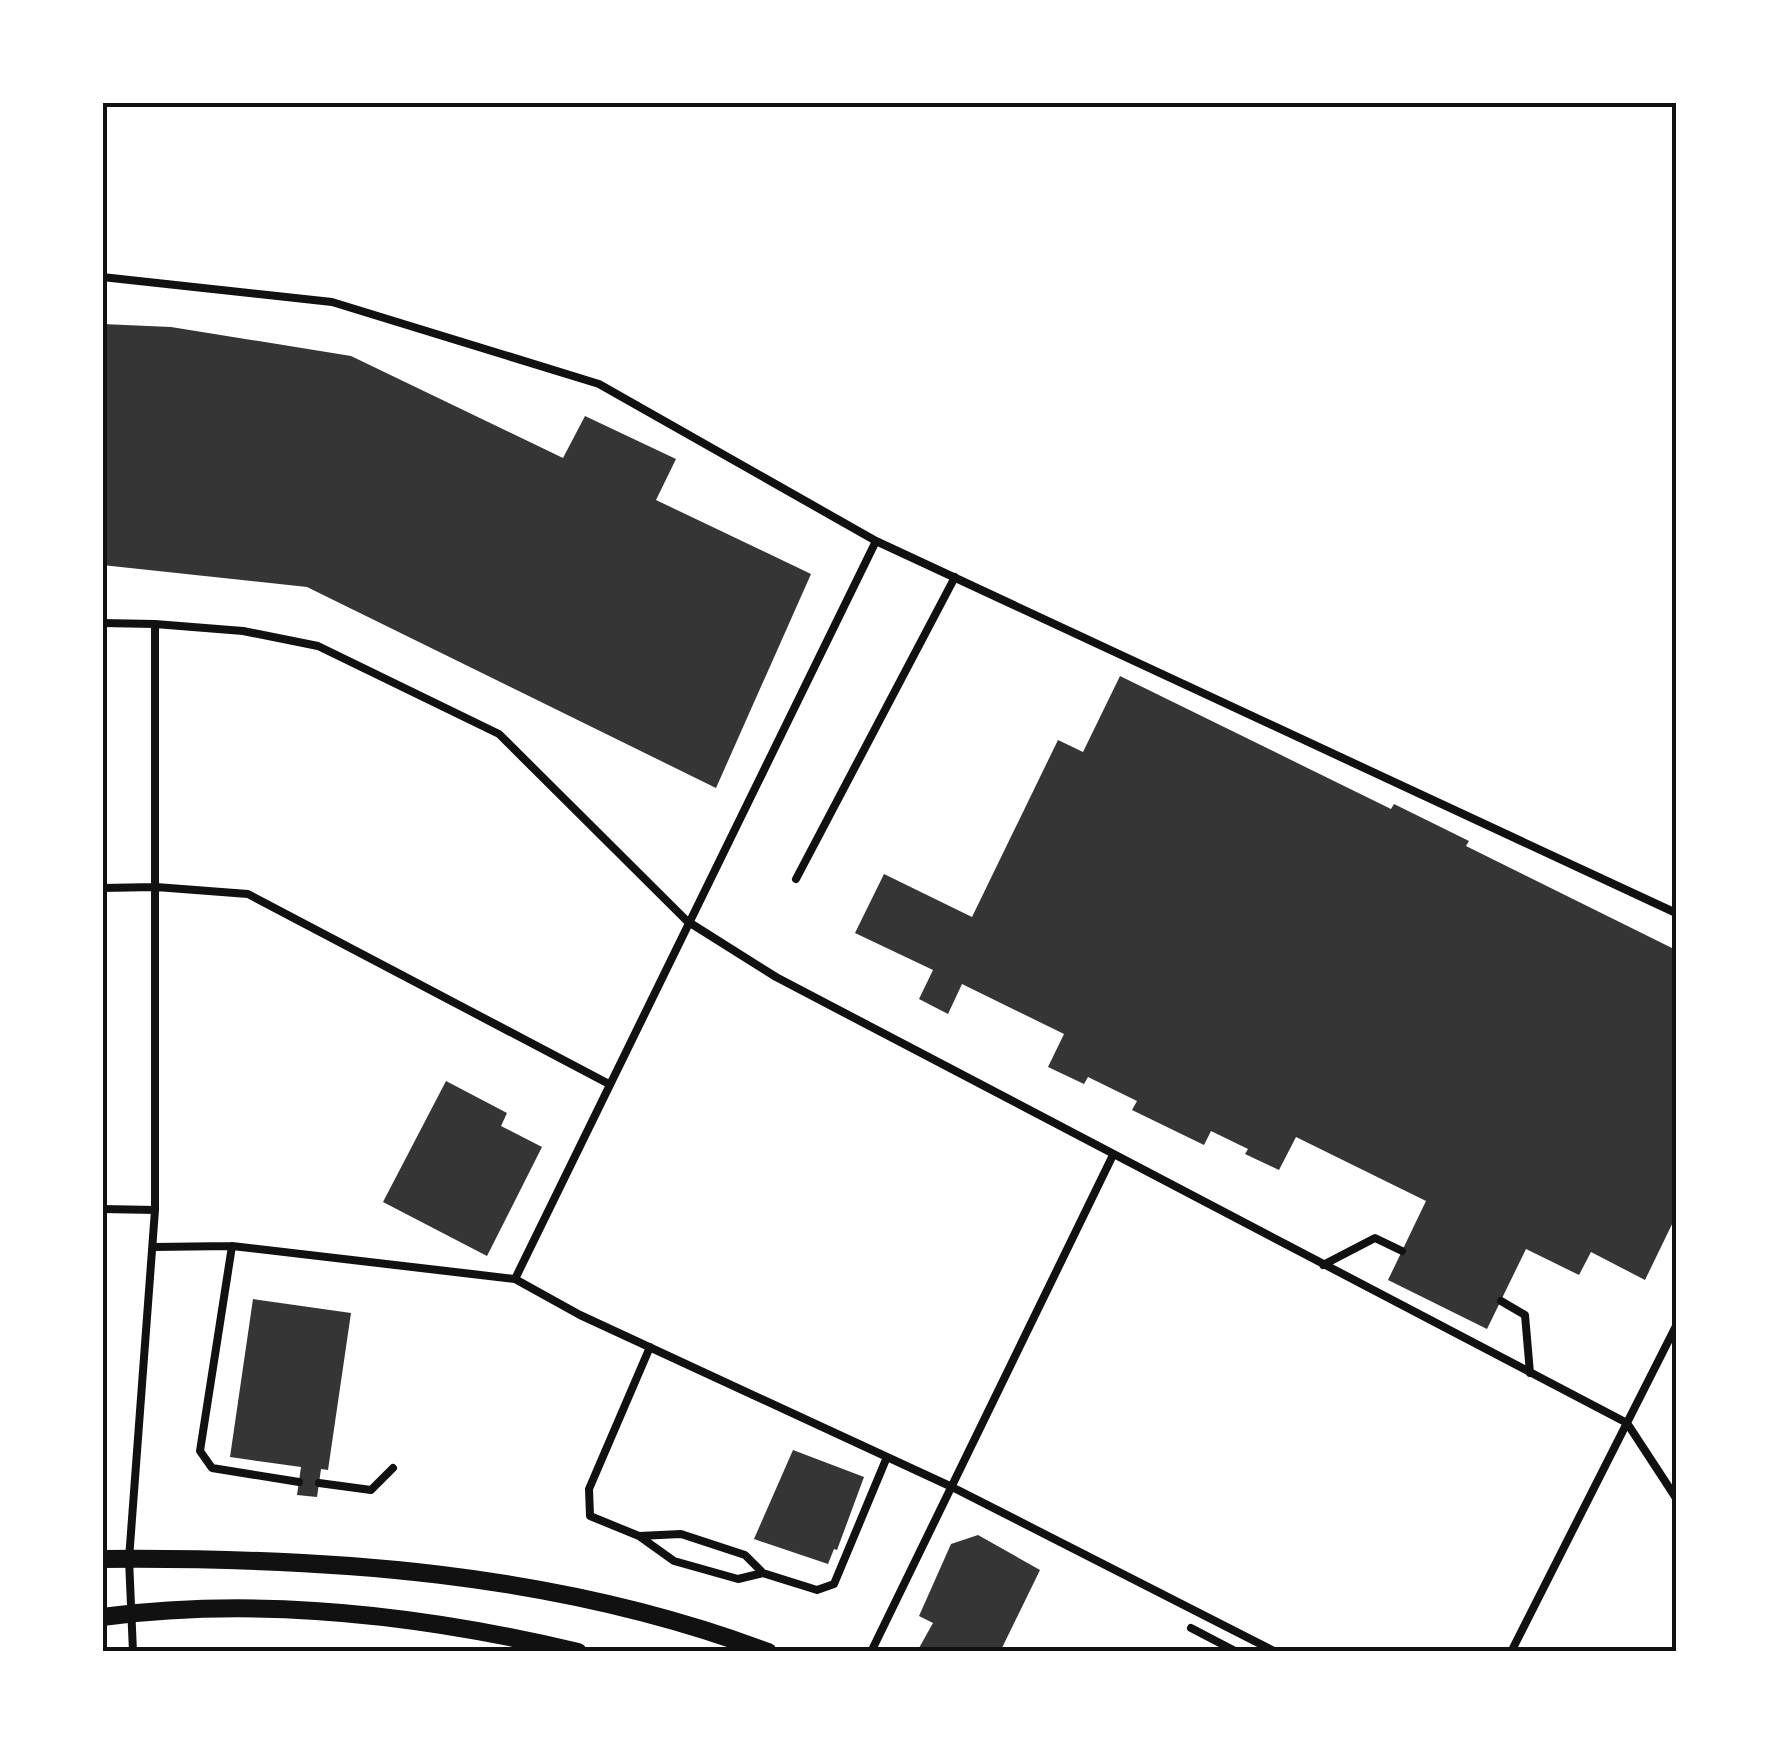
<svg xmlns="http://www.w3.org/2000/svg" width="1779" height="1754" font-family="'Exo 2',sans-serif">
	<rect width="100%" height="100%" fill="#fff"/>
	<path fill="#353535" d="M102,324l69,3 180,29 212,102 22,-42 91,43 -20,41 155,74 -95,214 -409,-201 -205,-22z
		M1120,676l271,133 3,-5 75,37 -3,5 210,104v266l-31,64 -54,-28 -12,23 -53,-26 -39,80 -99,-49 38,-79 -130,-64 -17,33 -34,-16 3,-5 -37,-18 -7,14 -72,-35 5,-9 -49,-24 -4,7 -36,-17 16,-33 -102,-50 -14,30 -29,-15 14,-29 -78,-37 29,-59 88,43 86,-177 25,12z
		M446,1081l61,32 -6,13 41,21 -55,109 -104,-54z
		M253,1299l98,14 -23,157 -7,-1 -4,28 -20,-2 4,-28 -71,-10z
		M793,1450l71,27 -27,73 -3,-1 -6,15 -74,-25z
		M978,1535l62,35 -40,82h-74l-7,-4 14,-25 -14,-7 32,-72z"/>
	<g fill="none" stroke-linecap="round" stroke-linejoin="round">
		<path stroke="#111" stroke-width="8" d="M102,277l230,25 267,82 277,157 800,372
			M102,623l53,1 88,7 75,15 181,88 188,187 89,56 851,446 49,75
			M796,879l159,-302
			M102,888l54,-1 92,7 361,190
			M102,1209l53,1
			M232,1246l-32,205 12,17 87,14
			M153,1247l79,-1 283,33 65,36 372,172 324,165
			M1323,1265l52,-27 27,13
			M515,1279l361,-738
			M1501,1301l24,14 5,58
			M650,1347l-61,142 1,27 49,20 35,25 64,18 25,-6 54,17 17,-6 53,-127
			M319,1483l52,7 22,-22
			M639,1536l42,-2 64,21 18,18
			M1191,1628l46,24
			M133,1652l-4,-93 26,-349v-586
			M871,1652l242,-497
			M1511,1652l165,-326"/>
		<path stroke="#111" stroke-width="18" d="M102,1559c225,-2 454,13 666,93
			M102,1617c158,-21 321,-2 476,35"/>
	</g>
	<rect width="1779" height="1754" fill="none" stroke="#ffffff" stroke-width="210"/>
	<rect x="105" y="105" width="1569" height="1544" fill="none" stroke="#111" stroke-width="4"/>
</svg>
